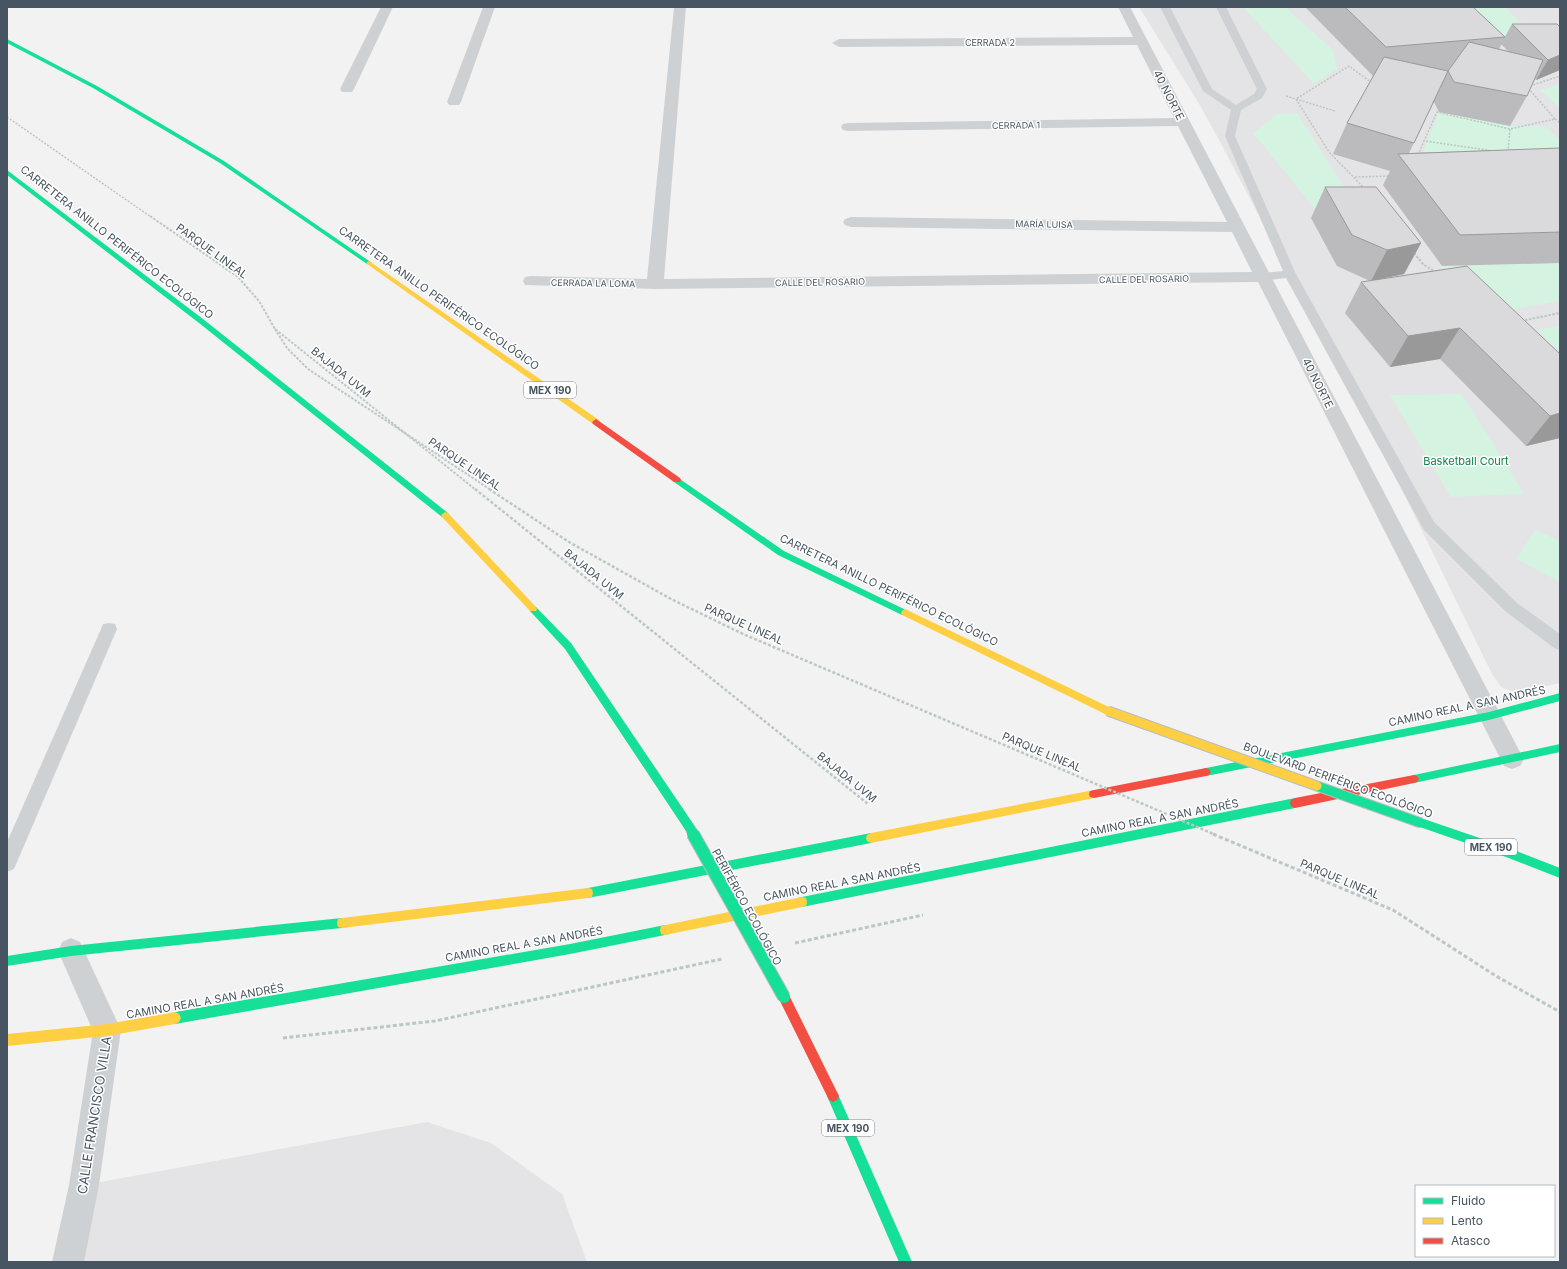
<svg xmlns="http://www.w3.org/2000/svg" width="1567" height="1269" font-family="Inter,sans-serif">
	<rect width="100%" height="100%" fill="#f3f2f2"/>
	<path fill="#e4e3e5" d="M1139,7h421v676l-44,10 -15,-6 -9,-13 -112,-229 -162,-307 -20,-36z
		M427,1122l64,21 71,51 25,68h-519l16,-77z"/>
	<path fill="#d5f3e1" d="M1243,7h42l48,43 4,19 -23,15z
		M1472,7h33l30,30 -32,1z
		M1560,84v24l-20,-18z
		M1439,112l71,14h35l15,14v30l-146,5z
		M1297,113l63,99 -43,-1 -64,-78 24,-19z
		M1560,263v38l-63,11 -55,-46z
		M1560,326v26l-23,-22z
		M1462,394l62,100 -73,3 -61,-102z
		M1535,530l25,11v41l-44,-23z"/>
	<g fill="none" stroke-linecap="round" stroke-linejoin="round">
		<path stroke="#bac8c3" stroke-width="1.5" stroke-dasharray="2 1.5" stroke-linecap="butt" d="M1530,86l30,-10
			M1286,96l49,15
			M7,117l144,100
			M1555,119l5,4
			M1494,151l-70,-10 13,-29 73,17 45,-10 -26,-30
			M1508,152l2,-23
			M1418,155l6,-14
			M1355,177l35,-1
			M1365,189l-36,-37 -33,-53 53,-33 23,17"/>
		<path stroke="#bac8c3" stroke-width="2" stroke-dasharray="2.5 1.5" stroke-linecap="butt" d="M150,216l88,61 21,24 16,28 201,161
			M1414,253l9,11 12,8
			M1521,321l39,-8"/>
		<path stroke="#bac8c3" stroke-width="2.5" stroke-dasharray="3 2" stroke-linecap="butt" d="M475,489l393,315"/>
		<path stroke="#bac8c3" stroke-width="3" stroke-dasharray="4 2.5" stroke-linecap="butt" d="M795,943l128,-28
			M283,1038l152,-17 287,-62"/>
		<path fill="#ced1d3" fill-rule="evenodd" d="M1160,7h10l42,82 24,16 18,-11 3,-5 -41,-82h10l41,82 -5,9 -21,12 -6,26 61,138 138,248 83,81 43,31v16l-6,-2 -49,-37 -81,-81 -138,-252 -23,3 -6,-4 6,-4 20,-2 -58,-135 6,-26 -28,-19z
			M109,623l6,1 2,5 -103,240 -7,3v-30l94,-213 2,-5z"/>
		<path fill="#ced1d3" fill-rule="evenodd" d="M381,7h12l-39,82 -2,3h-10l-2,-3z
			M483,7h12l-34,95 -2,3h-10l-2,-3z
			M674,7h12l-22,272 588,-7 -20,-40 -381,-5 -6,-2 -2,-3 2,-3 6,-2 376,5 -49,-96 -330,5 -5,-1 -2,-3 2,-3 5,-1 326,-5 -37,-73 -298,2 -7,-4 7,-4 294,-2 -15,-30h12l390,745 4,7 -4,7 -8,3 -8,-3 -246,-484 -603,7 -130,-4 -2,-4 2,-4 6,-1 116,3z
			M71,938l9,4 41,88 -22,155 -15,77h-32l17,-77 24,-154 -35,-80 4,-9z"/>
		<path fill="#16e098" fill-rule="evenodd" d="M7,39l90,47 127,75 148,102 -1,1h-4l-147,-101 -127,-75 -86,-45z
			M7,170l196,149 245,194 1,2 -1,2h-6l-243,-194 -192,-148z
			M677,477l107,74 124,60 1,2 -1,2h-6l-124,-60 -104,-73 -1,-2z
			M533,605l3,2 35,36 123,182 1,3 -1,3 -4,2 -4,-2 -121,-182 -35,-38 -1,-2 1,-2z
			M1560,693v8l-71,19 -283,56 -3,-1 -2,-3 2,-3 3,-1 283,-56z
			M1560,744v8l-146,31 -3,-1 -2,-3 2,-3 3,-1z
			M1295,798l4,2 1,3 -1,3 -4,2 -493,99 -4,-1 -1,-4 1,-4 4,-1z
			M1421,818l85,29 54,21v10l-54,-21 -89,-31 -1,-3 1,-3z
			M871,833l4,2 1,3 -1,3 -4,2 -283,55 -4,-1 -1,-4 1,-4 4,-1z
			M342,918l4,1 1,4 -1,4 -4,1 -271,28 -64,10v-10l64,-10z
			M665,925l4,1 1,4 -1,4 -4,1 -95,19 -395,70 -4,-2 -2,-4 2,-4 4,-2 395,-68z
			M833,1090l4,2 75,170h-13l-72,-166 2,-4z"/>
		<path fill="#ffcf43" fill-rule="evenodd" d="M369,261l230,159 1,2 -1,2h-6l-226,-160 -1,-1z
			M445,512l3,1 88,94 1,2 -1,2h-6l-88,-94 -1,-2z
			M905,609l206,99 2,3 -2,3 -3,1 -3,-1 -203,-99 -1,-2 1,-2z
			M1094,790l4,1 1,3 -1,3 -4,1 -223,45 -4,-2 -1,-3 1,-3 4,-2z
			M588,888l4,1 1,4 -1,4 -4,1 -246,30 -4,-1 -1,-4 1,-4 4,-1z
			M802,897l4,1 1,4 -1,4 -4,1 -137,28 -4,-1 -1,-4 1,-4 4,-1z
			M175,1012l4,2 2,4 -2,4 -4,2 -68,12 -100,10v-12l100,-10z"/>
		<path fill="#f24e42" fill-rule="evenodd" d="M596,419l84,59 1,2 -1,2h-6l-81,-58 -1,-2z
			M1206,768l3,1 2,3 -2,3 -3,1 -112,22 -4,-1 -1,-3 1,-3 4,-1z
			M1414,775l3,1 2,3 -2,3 -3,1 -119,25 -4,-2 -1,-3 1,-3 4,-2z
			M784,991l4,2 49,99 2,4 -2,4 -4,2 -4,-2 -49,-99 -2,-4 2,-4z"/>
		<g stroke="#b6bcc2" stroke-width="11" stroke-linecap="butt">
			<path id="fast-bridge-far1" d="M1317,786l104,37
				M690,828l4,7"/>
		</g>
		<g stroke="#b6bcc2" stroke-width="14" stroke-linecap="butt">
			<path id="fast-bridge" d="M693,834l91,163"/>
		</g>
		<g stroke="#b6bcc2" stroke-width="11" stroke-linecap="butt">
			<path id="slow-bridge" d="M1108,711l209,75"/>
		</g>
		<path stroke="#bac8c3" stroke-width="2" stroke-dasharray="2.5 1.5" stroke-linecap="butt" d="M275,329l12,19 21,21 183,121"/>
		<path stroke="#bac8c3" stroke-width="2.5" stroke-dasharray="3 2" stroke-linecap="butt" d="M489,489l80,53 102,57 72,35 473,201"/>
		<path stroke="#bac8c3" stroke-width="3" stroke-dasharray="4 2.5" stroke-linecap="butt" d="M1213,834l180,76 103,66 64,36"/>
		<use href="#fast-bridge-far1" stroke="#16e098" stroke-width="9"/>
		<use href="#fast-bridge" stroke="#16e098" stroke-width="12"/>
		<use href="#slow-bridge" stroke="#ffcf43" stroke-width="9"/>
	</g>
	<path fill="#bbbbbd" d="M1305,7h168l32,30 -6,12 9,2 -7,-7 11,-20 48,46 -24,10 -1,-1 -8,17 -17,30 -71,-14 -5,-10 -25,51 151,-5v115l-118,3 -59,-81 7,-14 -57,-17 14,-31 26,-47z
		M1325,187l96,56 -17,31 -25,5 181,75v84l-34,8 -86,-87 -50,8 -45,-54 16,-31 9,-1 -33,-15 -26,-48z"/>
	<path fill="#99999a" d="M1560,55v15l-24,10 12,-20z
		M1421,243l-17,31 -33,7 16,-31z
		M1460,328l-20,31 -50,8 18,-31z
		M1560,413v25l-34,8 24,-30z"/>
	<path fill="#dadadc" stroke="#99999a" d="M1345,7h128l32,30 -119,10z
		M1512,24h45l3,3v28l-12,5z
		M1469,42l74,18 -16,36 -73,-14 -6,-11z
		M1384,57l64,14 -34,72 -67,-20z
		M1560,148v84l-100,3 -62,-81z
		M1325,187h51l45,56 -34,7 -35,-15z
		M1467,266l93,88v59l-10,3 -90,-88 -52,8 -47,-54z"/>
	<g text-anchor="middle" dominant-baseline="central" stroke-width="3" stroke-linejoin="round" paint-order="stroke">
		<g font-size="9" fill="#475461" stroke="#fff">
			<text x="990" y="42">CERRADA 2</text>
			<text transform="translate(1016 125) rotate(-1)">CERRADA 1</text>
			<text transform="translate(1044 224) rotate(1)">MARÍA LUISA</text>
			<text transform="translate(1144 279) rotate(-1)">CALLE DEL ROSARIO</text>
			<text transform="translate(820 282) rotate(-1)">CALLE DEL ROSARIO</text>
			<text transform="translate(593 283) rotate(1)">CERRADA LA LOMA</text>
		</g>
		<g fill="#fff" stroke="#7e8790" stroke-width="1">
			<rect x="524" y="382" width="52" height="16" rx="3"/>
			<rect x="1465" y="839" width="52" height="16" rx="3"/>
			<rect x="822" y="1120" width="52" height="16" rx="3"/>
		</g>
		<g font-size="10" font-weight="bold" fill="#475461">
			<text x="550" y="390">MEX 190</text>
			<text x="1491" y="847">MEX 190</text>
			<text x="848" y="1128">MEX 190</text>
		</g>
		<g font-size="11" fill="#475461" stroke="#fff">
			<text transform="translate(1169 95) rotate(63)">40 NORTE</text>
			<text transform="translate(117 242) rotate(38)">CARRETERA ANILLO PERIFÉRICO ECOLÓGICO</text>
			<text transform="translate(212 251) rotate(36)">PARQUE LINEAL</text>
			<text transform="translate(439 298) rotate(35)">CARRETERA ANILLO PERIFÉRICO ECOLÓGICO</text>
			<text transform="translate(341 372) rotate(39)">BAJADA UVM</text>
			<text transform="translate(1318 383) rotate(63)">40 NORTE</text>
			<text transform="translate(465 464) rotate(34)">PARQUE LINEAL</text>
			<text transform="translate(594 574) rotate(39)">BAJADA UVM</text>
			<text transform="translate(889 590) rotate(26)">CARRETERA ANILLO PERIFÉRICO ECOLÓGICO</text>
			<text transform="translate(744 624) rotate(24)">PARQUE LINEAL</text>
			<text transform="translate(1467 706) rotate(-12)">CAMINO REAL A SAN ANDRÉS</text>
			<text transform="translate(1042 752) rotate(23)">PARQUE LINEAL</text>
			<text transform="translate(847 777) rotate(39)">BAJADA UVM</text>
			<text transform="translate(1338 780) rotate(20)">BOULEVARD PERIFÉRICO ECOLÓGICO</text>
			<text transform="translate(1160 818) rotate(-11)">CAMINO REAL A SAN ANDRÉS</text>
			<text transform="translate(1340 879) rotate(23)">PARQUE LINEAL</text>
			<text transform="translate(842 882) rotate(-11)">CAMINO REAL A SAN ANDRÉS</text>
			<text transform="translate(747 907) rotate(61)">PERIFÉRICO ECOLÓGICO</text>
			<text transform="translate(524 944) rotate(-10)">CAMINO REAL A SAN ANDRÉS</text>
			<text transform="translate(205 1001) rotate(-10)">CAMINO REAL A SAN ANDRÉS</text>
		</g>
		<g font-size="11" fill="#0f854c" stroke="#fff">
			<text x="1466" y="461">Basketball Court</text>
		</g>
		<g font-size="13" fill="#475461" stroke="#fff">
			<text transform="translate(94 1115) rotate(-81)">CALLE FRANCISCO VILLA</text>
		</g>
	</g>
	<rect width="1567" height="1269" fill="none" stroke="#475461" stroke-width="16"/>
	<rect x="1415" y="1185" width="140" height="72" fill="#ffffff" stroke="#b5bbc0"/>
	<rect x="1423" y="1198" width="20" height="6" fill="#16e098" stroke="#b5bbc0"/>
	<text x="1451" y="1205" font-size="12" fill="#475461">Fluido</text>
	<rect x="1423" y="1218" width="20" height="6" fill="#ffcf43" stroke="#b5bbc0"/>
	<text x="1451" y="1225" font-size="12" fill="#475461">Lento</text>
	<rect x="1423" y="1238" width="20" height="6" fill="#f24e42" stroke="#b5bbc0"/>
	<text x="1451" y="1245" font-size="12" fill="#475461">Atasco</text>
</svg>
